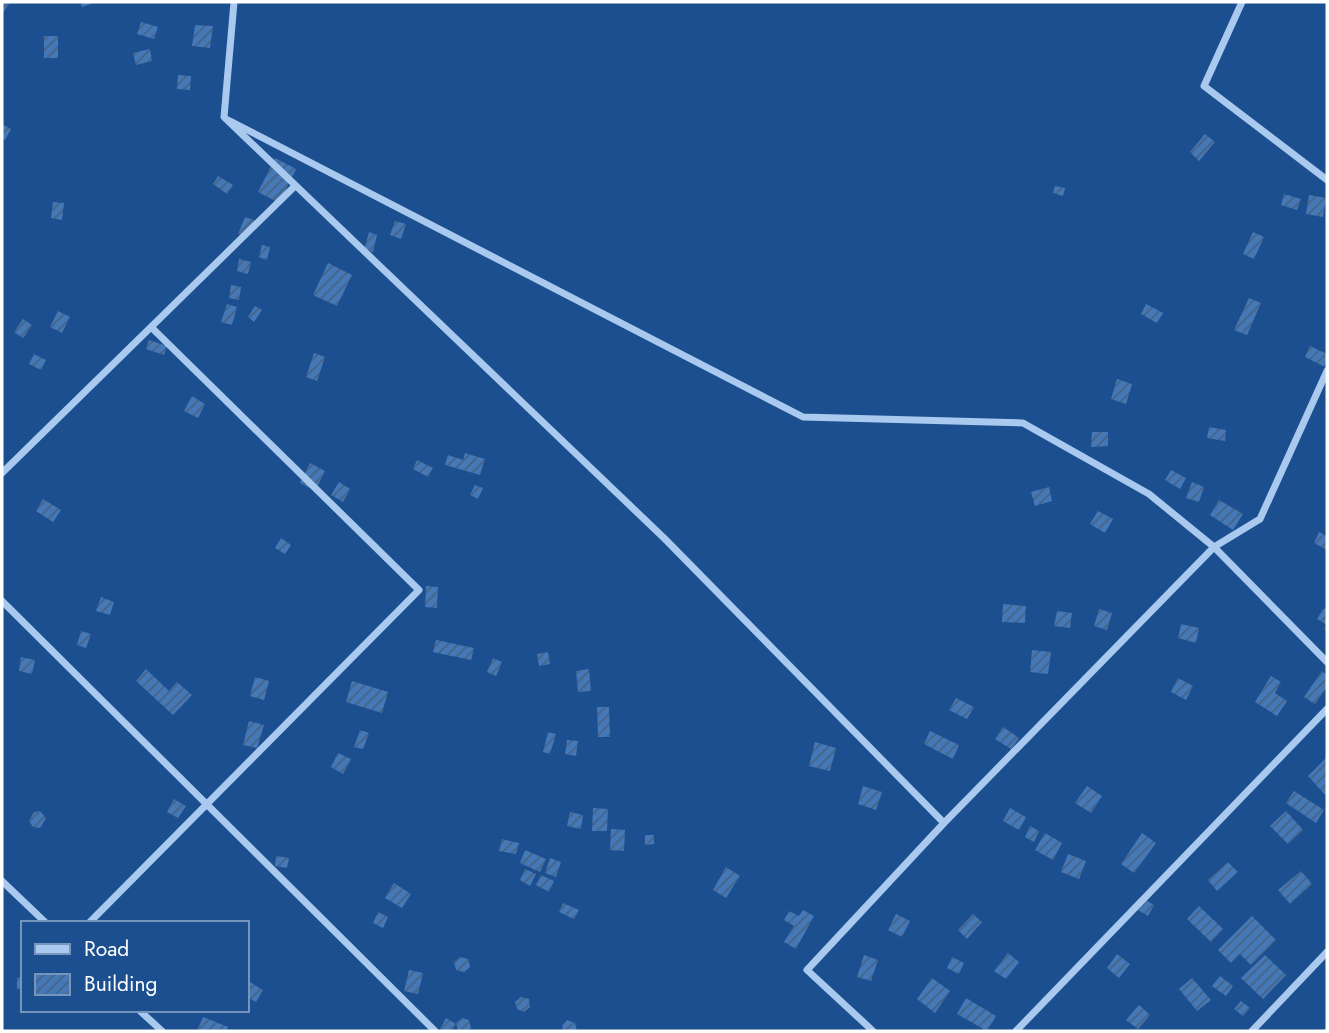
<svg xmlns="http://www.w3.org/2000/svg" width="1329" height="1033" font-family="Jost,sans-serif">
	<defs>
		<pattern id="building-hatch" width="6" height="6" patternUnits="userSpaceOnUse" patternTransform="scale(1.75)"><rect width="6" height="6" fill="#4478b7"/><path d="M-1 1l2-2M0 6l6-6M5 7l2-2" fill="none" stroke="#486282"/></pattern>
	</defs>
	<rect width="100%" height="100%" fill="#1b4f8f"/>
	<path fill="url(#building-hatch)" d="M2,2h8l-8,12z
		M80,2h17l-15,5z
		M141,22l17,5 -4,12 -17,-5z
		M195,25l18,1 -3,22 -18,-2z
		M44,36h14v22h-14z
		M150,49l2,12 -16,4 -3,-12z
		M178,75l13,1 -1,14 -13,-1z
		M2,124l9,5 -6,11 -3,-2z
		M1205,134l10,8 -16,19 -9,-9z
		M275,158l21,11 -17,34 -21,-11z
		M218,176l15,9 -6,9 -14,-10z
		M1055,186l10,2 -2,8 -10,-3z
		M1284,194l17,5 -4,11 -16,-5z
		M1309,195l17,3 -3,19 -17,-3z
		M53,202l11,1 -2,17 -11,-2z
		M245,217l9,3 -6,17 -10,-3z
		M395,221l11,3 -5,15 -11,-4z
		M369,232l8,3 -4,17 -9,-2z
		M1253,232l11,5 -10,22 -11,-5z
		M262,245l8,2 -3,13 -8,-3z
		M239,259l12,3 -3,12 -11,-3z
		M328,263l24,12 -15,31 -24,-11z
		M231,285l10,2 -2,13 -10,-2z
		M1249,298l12,5 -14,32 -13,-5z
		M227,304l10,3 -5,18 -11,-3z
		M1146,304l17,9 -6,10 -16,-9z
		M255,306l7,4 -8,12 -6,-5z
		M58,311l12,6 -8,16 -12,-6z
		M23,319l9,6 -9,13 -9,-6z
		M149,340l18,6 -3,9 -18,-6z
		M1310,346l17,8v14l-22,-11z
		M314,353l11,4 -8,24 -11,-4z
		M34,354l12,6 -5,10 -12,-6z
		M1117,379l15,5 -6,20 -15,-5z
		M192,396l13,8 -7,14 -14,-7z
		M1209,427l17,3 -1,11 -18,-3z
		M1092,432h16v14l-17,1z
		M465,453l20,6 -5,16 -35,-10 3,-10 15,5z
		M417,460l16,8 -5,9 -15,-8z
		M310,463l15,8 -10,20 -15,-8z
		M1171,470l15,8 -6,11 -15,-9z
		M339,482l11,7 -7,13 -12,-7z
		M1192,482l12,5 -5,15 -13,-4z
		M475,485l8,3 -5,11 -8,-4z
		M1049,487l3,14 -17,5 -4,-14z
		M43,499l18,11 -8,12 -17,-11z
		M1219,500l24,14 -10,16 -23,-15z
		M1098,511l15,8 -8,14 -15,-9z
		M1319,532l8,4v14l-13,-7z
		M281,538l10,7 -6,9 -10,-6z
		M426,586l12,1 -1,21 -12,-1z
		M101,597l13,5 -4,13 -14,-4z
		M1003,604l23,2 -1,17 -23,-1z
		M1324,608l3,2v21l-3,-2 3,-4 -10,-6z
		M1099,609l13,4 -5,17 -13,-4z
		M1057,611l15,2 -2,15 -16,-2z
		M1181,624l18,4 -3,15 -18,-5z
		M81,631l10,3 -5,14 -9,-3z
		M436,640l38,8 -3,12 -38,-8z
		M1032,650l19,2 -3,22 -18,-2z
		M548,652l2,12 -11,2 -2,-12z
		M21,657l14,3 -3,14 -13,-3z
		M493,658l9,4 -6,14 -9,-4z
		M146,669l23,22 8,-9 15,13 -19,20 -37,-34z
		M589,669l2,22 -13,1 -2,-21z
		M1322,671l5,4v12l-12,17 -11,-7z
		M1271,676l10,6 -6,11 12,8 -10,15 -22,-14z
		M255,677l14,4 -5,19 -14,-4z
		M1178,678l15,8 -7,14 -15,-8z
		M352,681l36,11 -6,21 -36,-11z
		M956,698l18,9 -7,12 -18,-9z
		M597,707h12l1,30h-12z
		M249,721l15,4 -7,23 -14,-3z
		M1003,727l16,11 -8,11 -16,-10z
		M360,730l9,3 -6,16 -9,-2z
		M930,731l29,14 -6,14 -29,-15z
		M548,732l8,2 -6,20 -7,-2z
		M567,740l11,1 -2,15 -11,-2z
		M815,742l21,6 -6,23 -21,-5z
		M338,753l13,6 -8,15 -12,-7z
		M1327,757v40l-19,-21z
		M863,786l19,6 -6,18 -18,-6z
		M1087,786l15,10 -11,17 -16,-10z
		M1294,791l30,19 -8,13 -30,-20z
		M174,799l12,7 -8,12 -11,-6z
		M593,808l15,1 -1,22h-15z
		M1010,808l16,9 -7,13 -16,-9z
		M40,811l6,7 -6,10 -7,-1 -4,-6 5,-9z
		M1286,811l17,19 -15,14 -18,-18z
		M570,812l13,3 -2,14 -14,-3z
		M1030,826l9,5 -5,11 -9,-5z
		M611,829l14,1 -1,21 -14,-1z
		M1045,833l17,10 -9,17 -18,-10z
		M1142,833l14,10 -22,30 -13,-9z
		M645,835h9v9l-9,1z
		M502,839l17,4 -3,11 -17,-3z
		M525,850l21,9 -6,13 -20,-9z
		M1068,854l18,7 -7,18 -18,-7z
		M276,856l13,2 -2,10 -12,-2z
		M550,858l11,4 -5,15 -11,-4z
		M1228,862l10,10 -21,19 -9,-11z
		M726,867l14,9 -14,22 -13,-8z
		M525,869l11,5 -6,12 -10,-6z
		M1301,871l11,13 -22,20 -12,-14z
		M541,875l13,6 -5,11 -13,-7z
		M394,883l17,11 -9,14 -17,-10z
		M1144,899l10,6 -6,11 -10,-6z
		M563,903l16,7 -5,9 -15,-7z
		M1199,906l24,23 -12,13 -24,-23z
		M803,910l11,6 -18,33 -12,-7 10,-16 -10,-6 5,-9 10,5z
		M378,912l10,5 -5,11 -10,-5z
		M896,914l14,7 -8,16 -14,-7z
		M973,914l9,8 -15,17 -9,-9z
		M1252,916l24,24 -25,25 -11,-11 -9,9 -13,-13z
		M1008,953l11,9 -13,17 -12,-8z
		M1117,954l13,10 -11,14 -12,-10z
		M864,955l14,5 -7,21 -14,-4z
		M1265,955l21,20 -23,24 -22,-21z
		M460,957l8,2 2,8 -6,5 -8,-2 -2,-8z
		M952,957l12,6 -5,11 -12,-6z
		M409,970l14,3 -5,21 -14,-3z
		M23,976v14l-6,-1v-11z
		M1220,976l13,10 -7,10 -14,-10z
		M932,978l18,13 -15,22 -18,-14z
		M1192,978l19,22 -14,11 -18,-22z
		M247,980l16,10 -7,12 -9,-5z
		M521,997l8,2 1,8 -6,5 -7,-3 -2,-7z
		M966,998l30,18 -9,15 -30,-17z
		M1241,1001l9,7 -7,8 -9,-7z
		M1139,1005l11,10 -12,14 -12,-9z
		M203,1017l25,10 -2,4h-29z
		M446,1018l10,6 -4,7h-13z
		M462,1018l7,2 2,8 -4,3h-9l-2,-8z
		M567,1020l8,3 2,8h-14l-1,-5z"/>
	<g fill="none" stroke-linecap="round" stroke-linejoin="round">
		<path stroke="#a9c9ee" stroke-width="7" d="M234,2l-10,115 441,422 279,284 -137,147 66,61
			M1242,2l-38,84 123,94
			M230,121l573,296 220,6 126,71 65,53 113,115
			M2,473l293,-287
			M2,601l433,430
			M944,823l270,-276 46,-28 67,-148
			M2,881l44,42
			M89,923l330,-333 -268,-263
			M139,1010l23,21
			M1016,1031l311,-322
			M1252,1031l75,-79"/>
	</g>
	<rect width="1329" height="1033" fill="none" stroke="#ffffff" stroke-width="7"/>
	<rect x="21" y="921" width="228" height="91" fill="#1b4f8f" stroke="#7695bc" stroke-width="2"/>
	<rect x="35" y="944" width="35" height="10" fill="#a9c9ee" stroke="#7695bc" stroke-width="2"/>
	<text x="84" y="956" font-size="21" fill="#ffffff">Road</text>
	<rect x="35" y="974" width="35" height="21" fill="url(#building-hatch)" stroke="#7695bc" stroke-width="2"/>
	<text x="84" y="991" font-size="21" fill="#ffffff">Building</text>
</svg>
